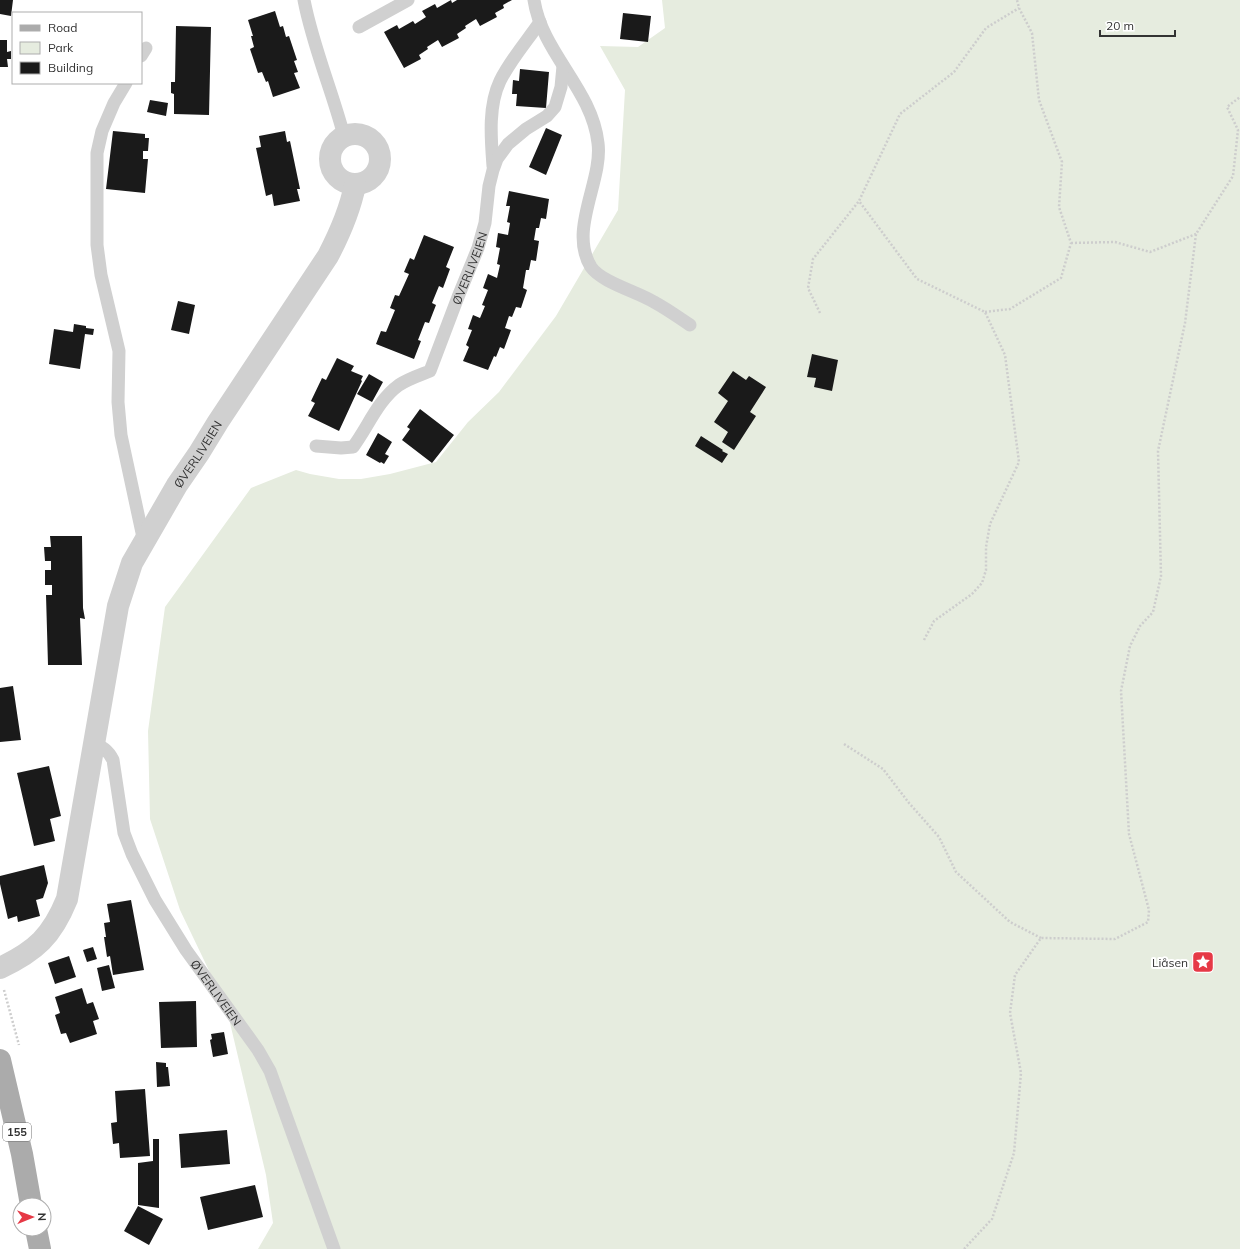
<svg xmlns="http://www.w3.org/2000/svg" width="1240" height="1249" font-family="Mulish,sans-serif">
	<rect width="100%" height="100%" fill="#fff"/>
	<path fill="#e6ecdf" d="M662,0h578v1249h-982l15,-26 -7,-48 -40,-169 -46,-96 -30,-91 -2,-88 17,-124 86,-119 45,-18 14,4 29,5h22l29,-5 46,-12 32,-40 31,-30 57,-76 62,-106 7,-120 -25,-44 38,1 27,-19z"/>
	<path fill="#1a1a1a" d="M0,0h13l-2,16 -11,-2z
		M451,0l1,3 5,-3h55l-9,5 1,3 -9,5 2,4 -17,9 -4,-7 -11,7 1,2 -9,6 2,4 -17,9 -4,-7 -11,7 1,2 -9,6 2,4 -17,9 -20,-36 13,-7 2,4 14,-8 2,3 11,-7 -4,-6 13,-7 2,4z
		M275,11l5,16 3,-1 3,11 3,-1 8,24 -3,1 4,11 -4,1 6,15 -27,9 -5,-16 -2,1 -4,-10 -4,1 -8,-24 4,-2 -3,-11h2l-5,-16z
		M623,13l28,3 -3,26 -28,-3z
		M176,26l35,1 -2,88 -35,-1v-20l-3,-1v-11h4z
		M0,40h7v12l4,-1v8h-4l1,8h-8z
		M520,69l29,3 -3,36 -30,-2 1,-12h-5l1,-14 6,1z
		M150,100l18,3 -2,13 -19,-4z
		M546,128l16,7 -16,40 -17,-8z
		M113,131l32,3v4h4l-1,13h-5v8h5l-3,34 -39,-4z
		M285,131l2,11 3,-1 10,48h-3l3,12 -26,5 -2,-12 -6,2 -10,-48 5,-1 -2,-11z
		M509,191l40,8 -3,20 -5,-1 -2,10h-3l-2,12 5,1 -3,20 -5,-1 -2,10h-3l-3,18 4,2 -6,18 -5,-1 -4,10 -3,-1 -4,12 6,2 -7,19 -4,-2 -4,10 -2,-1 -6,14 -25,-9 6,-14 -3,-2 6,-15 -4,-1 5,-14 7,3 5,-12 -3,-1 6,-15 -5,-2 5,-14 9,4 3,-13 -3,-1 3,-16 -4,-1 2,-14 10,2 2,-12 -3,-1 3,-16h-4z
		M424,235l30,12 -8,20 4,2 -7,19 -4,-2 -7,17 4,2 -7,18 -4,-1 -7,18 3,1 -7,18 -38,-15 5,-13 5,1 9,-22 -5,-2 5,-13 4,1 10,-22 -5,-2 6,-14 4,2z
		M178,301l17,4 -6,29 -18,-4z
		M74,324l12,2v2l8,1 -1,6 -8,-1 -5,35 -31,-5 5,-35 19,3z
		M812,354l26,6 -6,31 -18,-4 2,-9 -9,-1z
		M337,358l17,8 -3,5 12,5 -2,4 1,1 -23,50 -31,-15 7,-13 -4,-2 11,-23 4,2z
		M733,371l13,9 3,-4 17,11 -16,25 6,4 -22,34 -12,-8 6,-10 -14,-10 14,-21 -10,-8z
		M369,374l14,8 -11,20 -15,-8z
		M420,409l34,26 -22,28 -30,-23 8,-11 -3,-2z
		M378,433l14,9 -7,12 4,2 -5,8 -3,-2 -1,1 -14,-8z
		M701,436l22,14 -1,1 6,3 -6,9 -27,-17z
		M50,536h32l1,72 2,11 -5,-1 2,47h-34l-2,-70h6v-10h-7v-15h6v-9h-6l-1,-14h7z
		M13,686l8,54 -21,2v-54z
		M49,766l12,50 -11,3 5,22 -21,5 -17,-73z
		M44,865l4,18 -5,15 -7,2 4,16 -22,6 -1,-6 -9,3 -8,-35v-8z
		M131,900l13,70 -31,5 -3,-19 -3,1 -3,-20h2l-2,-14 6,-1 -3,-18z
		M93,947l4,12 -10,3 -4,-12z
		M69,956l7,21 -21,7 -7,-21z
		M109,965l6,23 -13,3 -5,-23z
		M82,988l5,16 6,-2 6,17 -6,2 4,13 -27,9 -4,-10 -5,1 -6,-19 5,-2 -5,-16z
		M196,1001l1,46 -36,1 -2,-46z
		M224,1032l4,22 -15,3 -3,-17 2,-1 -1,-5z
		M156,1062l10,1v4h2l2,19 -13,1z
		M145,1089l5,67 -30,2 -1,-15 -6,1 -2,-21 6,-1 -2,-31z
		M227,1130l3,34 -49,4 -2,-34z
		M153,1139h6v69l-21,-3v-42l15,-2z
		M255,1185l8,32 -55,13 -8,-33z
		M138,1206l25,13 -14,26 -25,-14z"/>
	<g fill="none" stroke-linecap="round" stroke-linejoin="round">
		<path stroke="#cdcdcd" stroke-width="2.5" stroke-dasharray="2 2" stroke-linecap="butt" d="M1071,243l44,-1 35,10 46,-18
			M985,312l25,-3 51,-31 10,-35 -12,-36 3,-45 -23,-62 -7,-67 -13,-25 -2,-8
			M820,313l-12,-25 5,-29 46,-58
			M924,640l10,-19 38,-27 10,-11 4,-13v-23l4,-23 29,-62 -14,-107 -20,-43 -68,-33 -58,-78 41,-87 54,-42 32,-44 33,-20
			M844,744l39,25 26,34 30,34 17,35 54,50 31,16
			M4,990l15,55
			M964,1249l28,-30 22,-66 7,-80 -11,-60 5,-38 26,-37 74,1 33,-17 1,-12 -20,-76 -8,-143 9,-45 10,-20 13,-14 8,-36 -3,-125 27,-128 11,-89 37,-58 5,-46 -11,-23 13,-10"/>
		<g stroke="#d0d0d0" stroke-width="13">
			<path d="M304,0c9,47 28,90 40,136"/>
			<path d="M534,0c8,53 58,89 64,143 5,38 -30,87 -7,124 10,15 47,25 63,35 13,7 24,15 36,23"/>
			<path d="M359,27l49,-27"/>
			<path d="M141,56l5,-8"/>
			<path d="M126,83l-12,20 -12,28 -5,22v92l4,30 18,76 -1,51 3,33 23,107"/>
			<path d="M493,166c-2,-27 -5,-60 7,-85 11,-22 27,-40 40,-59"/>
			<path id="s1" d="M316,446l25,2 12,-1c15,-20 25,-47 46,-62 9,-6 21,-10 31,-14l28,-74 20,-49 7,-25 4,-37 4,-16 4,-11 11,-15 18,-15 21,-13 8,-9 6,-20 2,-21"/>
			<path id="s2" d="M94,745c10,1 15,7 19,15l11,73 8,21 23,46 31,50 72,100 12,21 64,178"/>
		</g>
		<g stroke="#d0d0d0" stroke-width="22">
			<circle cx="355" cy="159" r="25"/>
			<path id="s3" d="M0,968c36,-17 52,-32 67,-69l51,-293 14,-43 45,-78 22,-32 19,-31 110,-166c12,-23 22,-46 27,-71"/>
		</g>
		<path stroke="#ababab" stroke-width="22" d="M0,1060l22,94 9,51
			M36,1229l4,20"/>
	</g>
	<defs>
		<g id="sight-square" transform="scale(1.15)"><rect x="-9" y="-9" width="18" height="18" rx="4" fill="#e63946" stroke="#fff"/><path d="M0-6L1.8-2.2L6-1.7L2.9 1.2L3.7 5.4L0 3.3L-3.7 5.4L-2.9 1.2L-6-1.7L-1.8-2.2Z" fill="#fff"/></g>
	</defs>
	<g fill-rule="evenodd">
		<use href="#sight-square" x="1203" y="962"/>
	</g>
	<g text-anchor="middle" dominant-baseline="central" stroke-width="4" stroke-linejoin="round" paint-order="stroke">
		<rect fill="#fff" stroke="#707070" stroke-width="1" x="3" y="1123" width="28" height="18" rx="3"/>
		<g font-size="11" font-weight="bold" fill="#333">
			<text x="17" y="1132">155</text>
		</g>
		<g font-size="12" fill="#333" stroke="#fff">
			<text stroke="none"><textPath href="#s1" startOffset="259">ØVERLIVEIEN</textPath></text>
			<text stroke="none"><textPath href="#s3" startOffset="569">ØVERLIVEIEN</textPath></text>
			<text stroke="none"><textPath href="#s2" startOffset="284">ØVERLIVEIEN</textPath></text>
		</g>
		<g font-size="12" fill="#333" stroke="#fff" text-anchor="end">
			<text x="1188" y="962">Liåsen</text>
		</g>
	</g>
	<rect x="12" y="12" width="130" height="72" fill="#ffffff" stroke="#adadad"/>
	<rect x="20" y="25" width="20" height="6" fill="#ababab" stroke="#adadad"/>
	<text x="48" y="32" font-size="12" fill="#333333">Road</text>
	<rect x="20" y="42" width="20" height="12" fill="#e6ecdf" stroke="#adadad"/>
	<text x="48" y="52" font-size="12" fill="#333333">Park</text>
	<rect x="20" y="62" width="20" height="12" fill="#1a1a1a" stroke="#adadad"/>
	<text x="48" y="72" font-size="12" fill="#333333">Building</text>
	<g transform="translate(32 1217) rotate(89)"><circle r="19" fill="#ffffff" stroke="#adadad"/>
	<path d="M0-3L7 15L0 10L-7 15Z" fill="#e63946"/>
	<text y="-6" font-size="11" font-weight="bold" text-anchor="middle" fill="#333333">N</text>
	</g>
	<path d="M1100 30v6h75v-6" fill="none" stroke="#333333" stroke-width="2"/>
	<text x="1106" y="30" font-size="12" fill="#333333" stroke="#ffffff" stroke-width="3" paint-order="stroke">20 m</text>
</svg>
